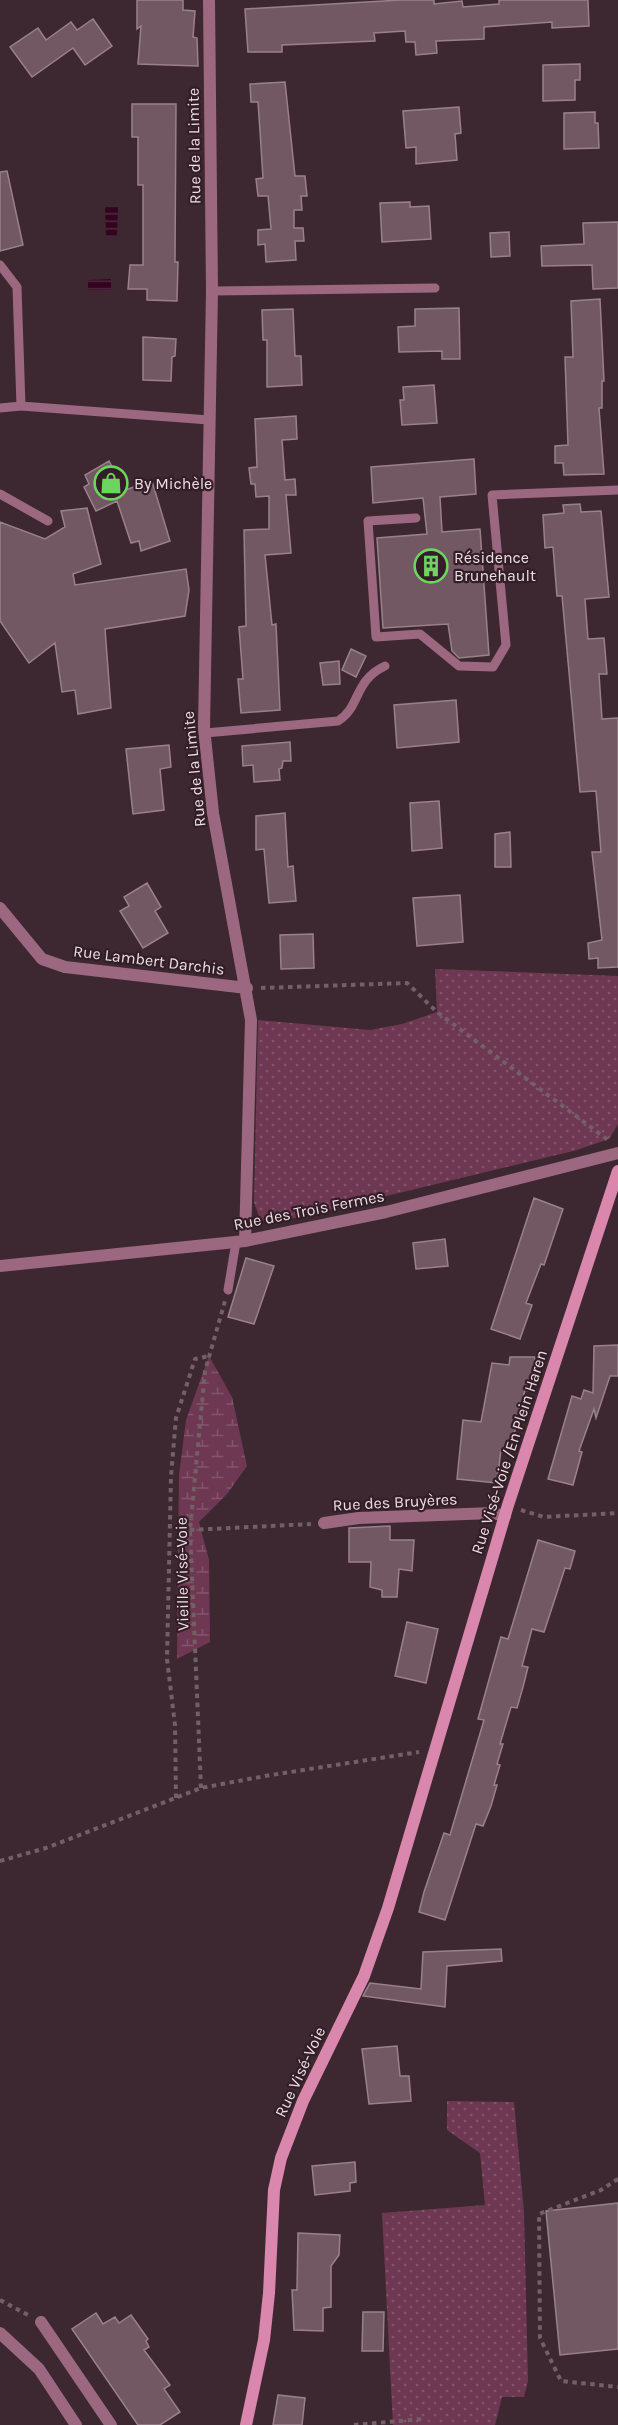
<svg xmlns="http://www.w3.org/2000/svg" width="618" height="2425" font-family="Karla,sans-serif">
	<defs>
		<pattern id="grass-dots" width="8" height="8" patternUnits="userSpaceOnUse" patternTransform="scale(1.5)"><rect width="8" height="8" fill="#6f3852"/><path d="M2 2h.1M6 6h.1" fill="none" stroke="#84546b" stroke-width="1.8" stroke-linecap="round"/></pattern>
		<pattern id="wetland-marsh" width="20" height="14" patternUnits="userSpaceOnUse" patternTransform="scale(1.5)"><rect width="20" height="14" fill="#6f3852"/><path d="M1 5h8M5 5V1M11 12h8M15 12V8" fill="none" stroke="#84546b"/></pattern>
		<pattern id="water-rules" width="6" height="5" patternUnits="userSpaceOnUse" patternTransform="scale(1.5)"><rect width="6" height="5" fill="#34041f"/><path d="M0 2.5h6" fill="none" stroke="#52283f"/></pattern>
	</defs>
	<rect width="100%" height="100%" fill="#3d2831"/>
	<path fill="url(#grass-dots)" d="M435,969l183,7v148l-9,15 -32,11 -307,74 -10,-5 -6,-17 4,-182 112,10 32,-6 35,-12z
		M447,2101l67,1 10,110 4,169 -4,16h-22l-7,28h-102l-11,-212 103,-8 -5,-52 -33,-23z"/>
	<path fill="url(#wetland-marsh)" d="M209,1356l23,41 15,69 -20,28 -28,28 10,38 1,82 -33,17 2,-184 7,-55z"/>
	<path fill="url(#water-rules)" d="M105,207h13l-1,29 -11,1z
		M111,279v11h-23v-10z"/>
	<path fill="#715863" stroke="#9a808b" stroke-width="1.5" d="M137,0h46v10l12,1 -2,26 4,1 1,28 -60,-2 3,-38 -4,3z
		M401,0h33v4l28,-3 1,6 36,-3v-4h89l1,26 -37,2v-6l-68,5v12l-48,2 1,12 -21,2 -1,-13h-9l-1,-11 -31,2 1,8 -93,4v7h-34l-3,-43z
		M93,19l19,27 -27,19 -12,-17 -41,29 -22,-30 28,-19 8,12 25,-18 6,8z
		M580,64v16h-5v20l-32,1v-36z
		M285,82l10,94h10l2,20h-6l1,14h-8v18h9l1,13h-9l1,19 -30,2 -1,-18 -7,1v-15l13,-1 -3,-33h-10l-2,-17 7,-1 -3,-47 -2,-29h-7l-1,-18z
		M132,104h44l-1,158h3l-1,39 -30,-1v-11h-19l2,-24h13v-80h-5v-48h-6z
		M459,107l2,26 -6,1 2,26 -41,4v-17l-10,1 -3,-37z
		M595,112v11h3l1,25 -35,1v-36z
		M7,171l16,74 -23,6v-79z
		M410,202v5l19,-1 2,33 -49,3 -2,-39z
		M618,222v66l-25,1 -1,-24 -50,1 -1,-20 43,-2 -1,-21z
		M509,232l1,24 -19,1 -1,-24z
		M600,299l4,82h-2v27h-3l5,66 -40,1 -1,-12h-8v-17l13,-1 -3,-88h8l-2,-56z
		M459,308l1,51h-18v-8l-43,1 -1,-25 17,-1v-17z
		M293,309l2,47h6l1,29 -35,2v-47h-4l-1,-30z
		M143,337l33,2 -1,17 -3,1 -1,24 -28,-1z
		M434,385l3,38 -35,2 -2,-25h4l-1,-13z
		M296,416l1,23 -15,1 3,40 10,-1 1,16h-10l5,58 -26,2 7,70 4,-1 4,86 -39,3 -3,-34h5l-4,-52 7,-1 -2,-96 25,-1v-33l-13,1 -1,-13h-4l-2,-16 8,-1 -2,-48z
		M474,459l2,35 -36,3 2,35 38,-3 9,126 -30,3 -7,-7 -4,-27 -65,4 -6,-90 50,-4 -4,-36 -50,5 -2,-36z
		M109,461l16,29 27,-9 18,60 -29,10 -2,-10 -8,2 -14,-42 -21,10 -12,-24 5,-3 -4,-9z
		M580,504l1,8 20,-1 8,86 -24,2 3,40 16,-1 3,36h-8l3,45 16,-1v249l-20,1v-10l-9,1 -1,-16 14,-3 -10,-88h9l-5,-61 -16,1 -18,-196h-5l-4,-49 -8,1 -2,-33 21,-2 -1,-8z
		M87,508l14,56 -28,10 2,11 111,-16 3,21 -4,26 -80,13 6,79 -33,6 -3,-24 -13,2 -7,-49 -26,20 -29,-42v-99l45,17 20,-12 -4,-16z
		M351,649l15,7 -10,21 -14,-7z
		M339,661l1,23 -17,1 -3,-22z
		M456,700l3,42 -62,6 -3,-43z
		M290,742l1,19h-8l-1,7 -3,1 1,11 -26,2 -1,-17 -10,1 -1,-20z
		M169,745l2,22 -11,2 4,41 -31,4 -7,-65z
		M439,801l3,47 -30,3 -2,-48z
		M285,813l3,54 5,-1 3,35 -27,2 -5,-54 -8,1v-34z
		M510,832l1,35h-16v-33z
		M147,883l14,24 -6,4 13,22 -25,15 -23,-37 9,-5 -5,-9z
		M460,895l3,47 -46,4 -4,-48z
		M313,934l1,34 -33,1 -1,-34z
		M534,1198l29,11 -19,56 -3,-1 -15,39 6,2 -12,34 -29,-10z
		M445,1239l3,27 -32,3 -3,-26z
		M246,1258l28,8 -20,58 -26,-7z
		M618,1345v31h-8l-14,42 -2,-9 -15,42 3,1 -9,33 -25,-6 24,-83 9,3 3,-9 9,3 1,-47z
		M510,1357h25l-2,20 -4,14 -4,-1 -15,61 -9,-1 -4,33 -40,-4 6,-59 18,2 11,-59 17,2z
		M390,1526v14h24l-2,31 -13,-2 -2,28h-15v-7l-12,-3 1,-25h-22v-34z
		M538,1540l37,11 -5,18 -5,-1 -21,64 -12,-3 -10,37 6,1 -5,20 -6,21 -6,-1 -11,37h3l-6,20 3,1 -6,20h3l-6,21 -8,20 -7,-2 -31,96 -26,-8 5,-20 20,-59 6,2 34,-115 -6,-1 23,-82 7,2z
		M407,1622l31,7 -12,54 -31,-7z
		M501,1949l1,12 -55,5 -2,41 -82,-11 7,-13 51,6 2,-37z
		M397,2046l3,30h9l2,25 -42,3 -7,-55z
		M355,2162l1,20 -6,1v8l-35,4 -3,-29z
		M618,2203v146l-58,6 -14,-144z
		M298,2233l42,2 -1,20 -8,11v41l-8,1v23l-29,-1 -2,-40h5z
		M363,2312h21l-1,39h-21z
		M96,2313l7,11 12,-7 4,6 12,-8 17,24 -2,2 3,6 -5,3 26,35 -6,4 16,23 -20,13h-22l-66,-96z
		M278,2395l27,3 -3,27h-29z"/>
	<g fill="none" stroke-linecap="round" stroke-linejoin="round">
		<path stroke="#725f67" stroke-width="4" stroke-dasharray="4.5 4.5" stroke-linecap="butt" d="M261,988l146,-5 30,29 171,128
			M521,1510l23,7 74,-4
			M190,1530l121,-6
			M201,1788l-11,-258 15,-159 20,-70
			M176,1798l-1,-73 -8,-66 4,-183 5,-58 19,-59 14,-3
			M0,1861l46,-13 155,-60 64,-12 154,-24
			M618,2179l-17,11 -62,24 1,124 21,43 57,6
			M0,2300l28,15
			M354,2425l68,-6"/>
		<path stroke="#9c687f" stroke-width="9" d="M0,265l17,22 4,119
			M212,291l223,-3
			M0,408l21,-2 188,14
			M0,494l48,27
			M416,518l-48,3 8,116 44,-3 39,32 34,1 13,-22 -14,-150 126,-5
			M205,733l133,-12c23,-14 15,-40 47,-55
			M228,1290l8,-48"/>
		<path stroke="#9c687f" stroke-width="12" d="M209,0l3,291 -8,437 9,85 38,207 -6,221
			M0,908l42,51 23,8 182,21
			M0,1266l245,-25 141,-29 232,-59
			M324,1523l35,-5 134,-5 12,3
			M41,2322l70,103
			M0,2333l39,36 37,56"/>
		<path stroke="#d987ad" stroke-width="12" d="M246,2425l18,-85 5,-47 5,-103 7,-32 22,-57 61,-125 24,-68 120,-403 110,-334"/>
	</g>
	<defs>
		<g id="shop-ring" transform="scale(1.725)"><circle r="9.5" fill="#331e27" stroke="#6fd360" stroke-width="1.5"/><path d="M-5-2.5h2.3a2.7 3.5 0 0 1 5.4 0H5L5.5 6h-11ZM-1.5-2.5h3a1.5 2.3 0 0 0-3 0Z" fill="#6fd360"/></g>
		<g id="building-ring" transform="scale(1.725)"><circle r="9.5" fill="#331e27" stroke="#6fd360" stroke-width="1.5"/><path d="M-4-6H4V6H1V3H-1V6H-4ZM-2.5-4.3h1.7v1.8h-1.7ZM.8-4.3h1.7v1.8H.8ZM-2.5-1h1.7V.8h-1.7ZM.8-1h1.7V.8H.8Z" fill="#6fd360"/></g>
	</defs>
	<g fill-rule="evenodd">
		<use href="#shop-ring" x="111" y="483"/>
		<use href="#building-ring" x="431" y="566"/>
	</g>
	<g text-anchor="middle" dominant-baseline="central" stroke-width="4.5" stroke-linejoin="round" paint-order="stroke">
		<g font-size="16" fill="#ecdde3" stroke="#331e27">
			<text transform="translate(194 146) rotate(-91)">Rue de la Limite</text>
			<text transform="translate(194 769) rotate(-96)">Rue de la Limite</text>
			<text transform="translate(149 960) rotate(7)">Rue Lambert Darchis</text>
			<text transform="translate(309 1210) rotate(-11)">Rue des Trois Fermes</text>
			<text transform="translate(509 1452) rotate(-72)">Rue Visé-Voie /En Plein Haren</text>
			<text transform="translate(395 1502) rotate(-3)">Rue des Bruyères</text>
			<text transform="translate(182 1574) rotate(-91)">Vieille Visé-Voie</text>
			<text transform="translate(300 2072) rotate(-65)">Rue Visé-Voie</text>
		</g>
		<g font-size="16" fill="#ecdde3" stroke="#331e27" text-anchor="start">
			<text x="134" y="483">By Michèle</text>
			<text x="454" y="557">Résidence<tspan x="454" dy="18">Brunehault</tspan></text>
		</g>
	</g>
</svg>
